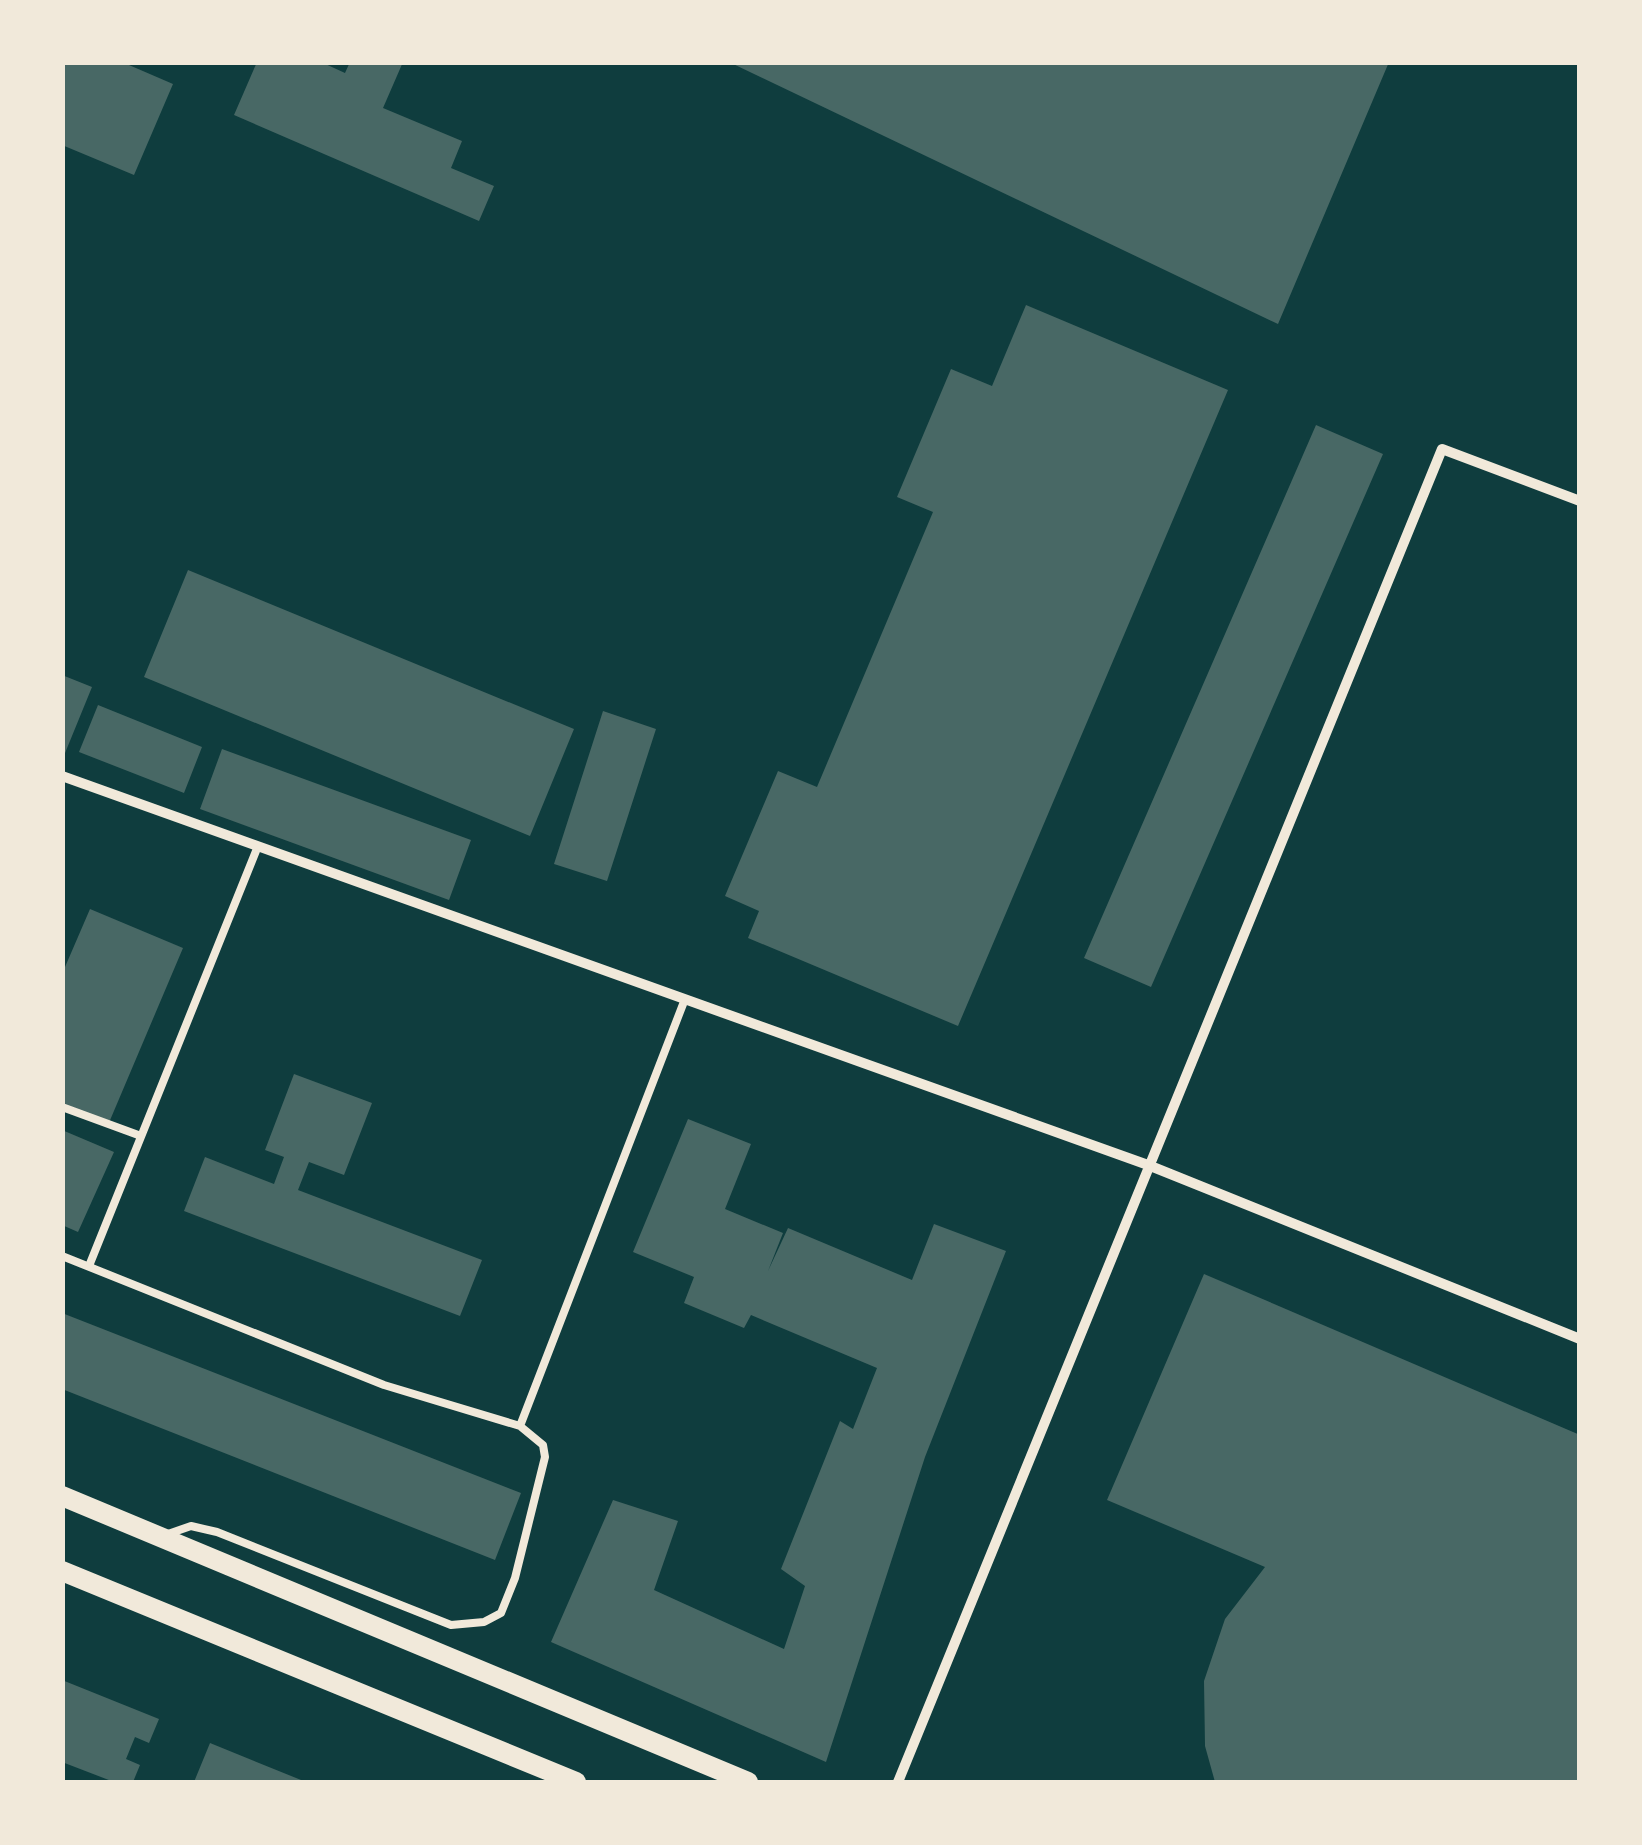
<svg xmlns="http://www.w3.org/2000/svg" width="1642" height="1845" font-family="'Fira Sans Condensed',sans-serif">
	<rect width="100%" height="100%" fill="#0f3d3e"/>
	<path fill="#486865" d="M62,62h60l51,22 -39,91 -72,-30z
		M257,62h64l24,11 5,-11h53l-20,46 79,33 -11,27 43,18 -15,35 -245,-106z
		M729,62h660l-111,262z
		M1026,305l202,85 -270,636 -210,-88 11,-27 -34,-15 53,-125 39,16 116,-275 -36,-15 54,-128 41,17z
		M1316,425l67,29 -232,533 -67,-29z
		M188,570l386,159 -44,107 -386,-159z
		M62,675l30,12 -29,71h-1z
		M98,705l104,42 -18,46 -105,-41z
		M603,711l53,18 -49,152 -53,-17z
		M222,749l249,91 -22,60 -249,-91z
		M90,909l93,39 -75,177 -46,-19v-132z
		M294,1074l78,29 -28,72 -35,-13 -11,28 184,70 -22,56 -276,-105 21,-54 69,27 10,-27 -19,-7z
		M688,1119l63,25 -26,65 58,24 -15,38 20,-43 124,52 22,-56 72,27 -81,206 -99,305 -275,-120 62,-142 65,21 -24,69 130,59 21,-63 -24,-17 59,-148 13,8 24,-61 -126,-53 -7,13 -60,-25 10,-26 -61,-25z
		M62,1130l52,22 -36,80 -16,-7z
		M1204,1274l376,161v347h-365l-10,-36 -1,-65 21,-62 40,-52 -158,-67z
		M62,1313l459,180 -26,67 -433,-171z
		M62,1680l97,39 -10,24 -14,-6 -9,22 14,6 -7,17h-19l-52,-20z
		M210,1743l96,39h-112z"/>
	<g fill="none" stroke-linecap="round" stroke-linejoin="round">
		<path stroke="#f1e9da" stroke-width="8" d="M62,1107l79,29
			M62,1256l322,129 136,41 23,19 2,12 -30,121 -14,35 -17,9 -33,3 -234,-93 -26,-6 -23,8
			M89,1266l169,-420
			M520,1426l165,-427"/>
		<path stroke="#f1e9da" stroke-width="10" d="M62,776l1086,389 432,174
			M898,1782l544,-1333 138,52"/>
		<path stroke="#f1e9da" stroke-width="20" d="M62,1496l686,286
			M62,1571l514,211"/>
	</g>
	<rect width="1642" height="1845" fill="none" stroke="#f1e9da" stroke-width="130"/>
</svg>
